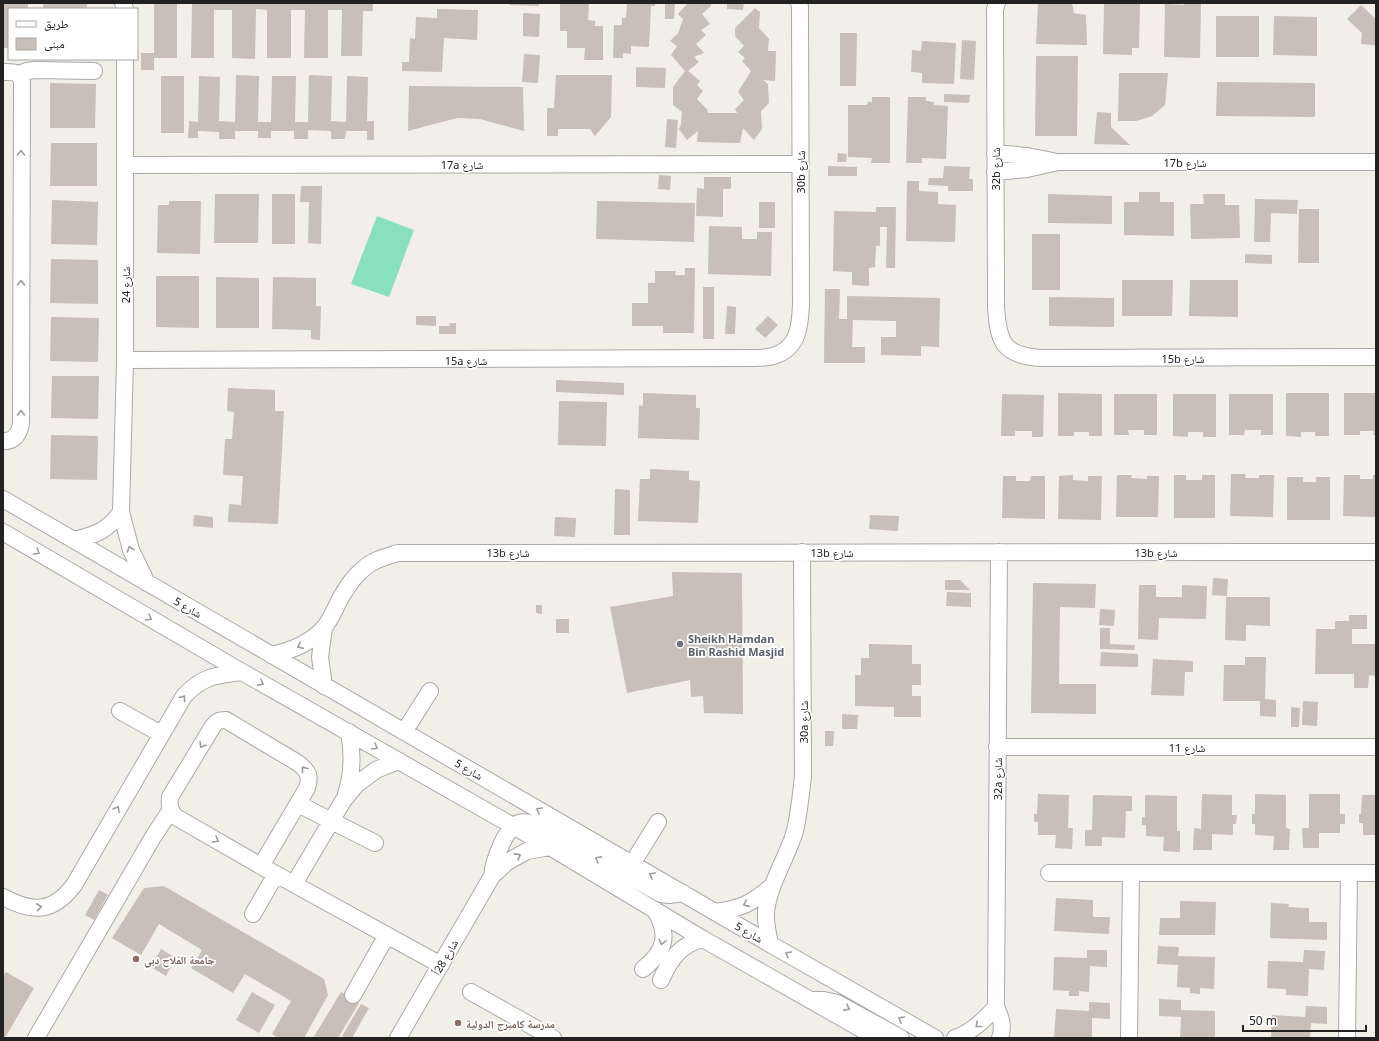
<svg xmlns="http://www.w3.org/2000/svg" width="1379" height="1041" font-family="'Noto Sans','Noto Naskh Arabic',sans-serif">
	<rect width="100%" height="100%" fill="#f2efe9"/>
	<path fill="#88e0be" d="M377,216l37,14 -25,67 -38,-13z"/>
	<path fill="#c7bfb8" d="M3,3h25v6h-19v39h-6z
		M43,3h44v6h-44z
		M192,3h181v8h-10l-1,45h-21l1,-46h-14v48h-24l1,-48h-14v48h-24v-48l-11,-1 -1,50 -23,-1v-48h-18v48h-23z
		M510,3h29v3l-29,-1z
		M560,3l29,1 -1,16 7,1v5h8v34h-19l1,-12h-18v-17h-7z
		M627,3h28v3h-4l-2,41 -18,-1v8l-8,-1v5h-10l1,-33h8v-7h4z
		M665,3h10l-1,16h-9z
		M688,3h23v3l-9,8 8,10 -9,6 5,5 -10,9 8,9 -10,4 5,5 -11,9 12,10 -3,4 6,6 -6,8 10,10 1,4h29l-2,-4 9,-9 -6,-8 13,-21 -9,-10 3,-3 -7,-6 6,-6 -9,-10v-8l20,-20 5,4 -1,16 10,11 -1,12h8l-1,30 -12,-1 5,4 1,19 -8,8 1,18 -8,11 -11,-12 -3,15 -43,-1 1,-11 -11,9 -8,-11 2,-5 1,-12 -9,-7v-18l12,-16 -14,-16 6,-9 -7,-5 8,-8 5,-14 -5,-5z
		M727,3h17l-1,7 -16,-1z
		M1038,3h34l2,10 12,2 1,30 -51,-1z
		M1104,3l36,1 -1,44h-7v7l-29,-1z
		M1184,3h17l-1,55 -36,-1 1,-53 19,1z
		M154,4h23v54h-23v12h-13v-17h13z
		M1361,5l15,14v28l-2,-2 -13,-1 1,-11 -15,-14z
		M437,9l41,1 -1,30 -33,-2 -2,34 -40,-1v-9h7l1,-24 5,1 1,-22 21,1z
		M523,13l17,1 -1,23 -16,-1z
		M1216,16h43v41h-43z
		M1274,16l43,1v39l-44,-1z
		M840,33h17l-1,53h-16z
		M962,40l14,1 -2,39 -14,-1z
		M922,41l34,2 -2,41 -32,-1v-10l-11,-1 1,-22 9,1z
		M524,54l16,1 -2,28 -16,-1z
		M1036,56h42l-1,80h-42z
		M636,67l30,1 -1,20 -29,-1z
		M1119,73h49l-3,32 -13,11 -16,5h-18z
		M236,75l23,1 -1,46h13l1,-46h24l-1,46h13l1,-47 23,1 -1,45 15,1 1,-46 21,1 -1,44h7v19h-7v-9h-21l-1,8h-14v-8l-23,-1v9h-14v-8h-23v7h-13v-7h-23v8h-16v-7l-21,-1v7h-10l1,-17 9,1 1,-46 21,1 -1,44 16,1z
		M556,75h56l-1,42 -16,19 -5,-7h-32v7h-11v-28h7z
		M161,76h23v57h-23z
		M1217,82l98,1v34l-99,-1z
		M50,83l46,1 -1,44h-45z
		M409,86l114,1 1,44 -44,-12 -23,-1 -49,13z
		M944,94l26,1 -1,8 -25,-1z
		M872,97h18v66h-19l1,-5 -24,-1v-52h19l1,-3h4z
		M908,97h18v4l8,1v3l14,1 -2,53 -24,-1v5h-16z
		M1097,112l14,1v14l19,18 -36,-1z
		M667,119l11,1 -2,28 -11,-1z
		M51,143h46v43h-47z
		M838,153l9,1 -1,8h-9z
		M828,166l29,1v9h-29z
		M944,166l26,1 -1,12h4v12h-25v-5l-20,-1 1,-7h14z
		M659,175l12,1 -1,14 -12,-1z
		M704,177h27v12h-8v28l-27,-1 1,-28 7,1z
		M907,181h12v10l19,1v12l18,1 -1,37 -49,-1z
		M301,186h21l-1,58 -13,-1 1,-41h-9z
		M1139,192h21v10h14v34l-50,-1v-33h15z
		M215,194h44l-1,49h-44z
		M272,194h23v50h-23z
		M1048,194l64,2v28l-64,-1z
		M1203,194h22v11h14l1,33 -49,1 -1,-35h14z
		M1255,199l43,1 -1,14 -26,-1 -1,29h-16z
		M52,200l46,2 -1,43 -46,-1z
		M169,201h32l-1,53 -43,-1 1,-48h11z
		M597,201l98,2 -1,39 -98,-3z
		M759,202h16v26h-16z
		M876,207h20l-1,61h-9l1,-41h-7v19h-4l-1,21 -6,1v18l-17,-1v-13l-19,-1 1,-60 42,1z
		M1299,209h20v54h-21z
		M709,226l33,1v12h15v-7h15l-1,44 -63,-2z
		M1032,234h28v56h-28z
		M1245,254l27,1v9l-27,-1z
		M51,259l47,1v44l-48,-1z
		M685,268h10l-1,65h-31v-7h-31v-23h16v-20h7v-12h21l-1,4h10z
		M156,276h43v52l-43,-1z
		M216,277l43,1v50h-43z
		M273,277l43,1v28h5l-1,34 -9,-1v-9l-39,-1z
		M1122,280h51l-1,36h-50z
		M1190,280h48v37l-49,-1z
		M703,287h11v52h-11z
		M825,289h15l-1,30h8v-23l93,2 -1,49 -18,-1v10l-40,-1v-18h15v-16l-43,-1 -1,27h13v16h-41z
		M1049,297l65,1v29l-65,-1z
		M727,306l9,1 -1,27h-10z
		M416,316h20v10l-20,-1z
		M768,316l10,9 -13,13 -10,-9z
		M51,317l48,1 -1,44 -48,-1z
		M450,323h6v11h-17v-8h10z
		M52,376h47l-1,43 -47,-1z
		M556,380l68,3v12l-68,-3z
		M228,388l47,2v21h9l-6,113 -50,-2 1,-18 12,1 2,-29 -20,-1 2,-36h7l2,-27 -7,-1z
		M643,393l53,2v13h4l-1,32 -61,-2 1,-33 4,1z
		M1058,393l44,1v42h-13v-4h-15v4h-16z
		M1286,393h43v43h-14v-4h-14v5l-15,-1z
		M1344,393h32v42h-3l1,-4h-14v4h-16z
		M1002,394l42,1 -1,42h-11v-6h-17v5h-14z
		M1114,394h43v41h-13v-5h-16l1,5h-15z
		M1173,394h43v43h-13v-5h-15v5l-15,-1z
		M1229,394h44v41h-12v-5h-16l-1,5h-15z
		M559,401l48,1 -1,44 -48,-1z
		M51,435l47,1 -1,44 -47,-1z
		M650,469l39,2v9l11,1 -2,42 -60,-2 2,-42h10z
		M1231,474h15l-1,4h14v-3h15l-1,42 -43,-1z
		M1073,475v5l15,1v-5h14l-1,44 -43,-1 1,-43z
		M1117,475h15l-1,3 16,1v-3h12l-1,41h-42z
		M1174,475h12v5h16v-5h13v43h-41z
		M1344,475h16v4h13v-4h3v42l-33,-1z
		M1003,476h13v5h14l1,-5h14v43l-43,-1z
		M1287,477h16v5h13v-5h14v43h-43z
		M615,489l15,1v45h-16z
		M194,515l19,2v11l-20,-2z
		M870,515l29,1 -1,15 -29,-2z
		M555,517l21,1 -1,19 -21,-1z
		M672,572l70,1 1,141 -39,-1 -1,-17 -12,1 -1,-17 -63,13 -17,-86 63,-11z
		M1213,578l15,1 -1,17 -15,-1z
		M945,580h15l10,10h-25z
		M1033,583l63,1 -1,24 -35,-1 -1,77h37v30l-65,-1z
		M1139,585h17v12h26v-12l25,1 -1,33 -47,-1 -1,22 -20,-1z
		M947,592l24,1v14l-25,-1z
		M1226,597h44v29l-24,-1v16l-21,-1z
		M536,605h6v9l-6,-1z
		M1100,609l15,1 -1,16 -15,-1z
		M1349,615h18v14h-15v15h24v32l-7,-1 -1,13h-14v-14h-39l1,-45h19v-8h14z
		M556,619h13v14h-13z
		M1100,628h10v16l25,1 -1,5 -34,-1z
		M869,644l43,1v19h9v21h-9v11h9v21h-27v-10l-39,-1v-31h6v-17h8z
		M1101,652l37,2v13l-38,-1z
		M1245,657h21l-1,42 11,1v17l-16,-1v-15h-37l1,-36h21z
		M1153,659l40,2v11h-8l-1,24 -33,-1z
		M1303,701l15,1 -1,24 -15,-1z
		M1291,707l9,1 -1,19h-8z
		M842,714l16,1 -1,14h-15z
		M825,731h9l-1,15h-8z
		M1038,794l31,1 -1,33h5l-1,21 -17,-1 1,-13h-18v-13h-4v-8h3z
		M1202,794l30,1v20h5l-1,9h-3v11l-21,-1v16h-19l1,-22 7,1z
		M1255,794l31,1v33l4,1 -1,21h-16l1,-14 -19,-1v-11h-3v-10h3z
		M1309,794h31v20h5v10h-5v9h-21v15h-16l-1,-20h7z
		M1093,795l39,1v15h-6l-1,27 -23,-1v9h-17v-16h7z
		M1145,795l32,1v35h3v21l-17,-1 1,-14 -18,-1v-11h-4v-8h3z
		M1362,795h14v40h-13v-12h-4v-9h2z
		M164,886l160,93 4,16 -24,43h-26l-6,-4 19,-33 -46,-27 -12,19 -42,-25 11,-18 -43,-26 -18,31 -29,-17 32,-50z
		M99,890l9,5 -14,25 -9,-5z
		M1056,898l37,2v17h17l-1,17 -55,-3z
		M1180,901l36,1 -1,33h-56l1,-17h20z
		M1271,903l18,1 -1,3 21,1v14h18v18l-57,-2z
		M1158,946l21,1 -1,9 37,1 -1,32 -14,-1v6l-10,-1v-5l-13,-1 1,-22 -21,-1z
		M161,949l15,9 -10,18 -15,-9z
		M1087,950h20v17l-17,-1 -1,26 -10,-1v5h-10v-5l-16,-1 1,-33 33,1z
		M1304,950l21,1 -1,19 -15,-1 -1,27 -22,-1v-6l-19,-1 1,-27 35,1z
		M6,972l28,16 -29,50h-2v-62z
		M252,992l23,13 -16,28 -23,-13z
		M341,992l18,11 -21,35h-25z
		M1159,999l22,1v10l34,1v27h-35l1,-21 -22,-1z
		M1089,1002l21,1v16l-18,-1v20h-38l2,-29 33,2z
		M361,1004l8,4 -17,30h-6l-4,-2z
		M1306,1006l21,1v17l-16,-1 -1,15h-39l1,-23 33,2z"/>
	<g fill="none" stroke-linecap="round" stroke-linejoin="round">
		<g stroke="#a9a9a9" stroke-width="18">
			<path id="minor" d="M123,3l2,6
				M997,3l-2,6 1,297c2,36 7,50 46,52l334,-1
				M125,59v301l-4,152 10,38 16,33
				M3,72c9,0 17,-1 19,10l-1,342c-2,10 -7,18 -18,17
				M19,74l8,-3 9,-1 58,1
				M995,153l32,3 26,5
				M125,165l675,-1
				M995,172l32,-3 31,-7h318
				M125,360l626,-2c7,0 15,0 22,-2 25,-7 27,-29 28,-51l-1,-298 -1,-4
				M3,499l767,445 165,94
				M3,532l239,140 308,175 153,92 174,99
				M73,540c23,-5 34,-9 48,-28
				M999,552l-3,455c5,10 8,19 4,31
				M271,655c20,-4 38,-11 52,-26 7,-8 12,-20 17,-30 6,-10 12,-21 22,-29 10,-10 23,-13 36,-17l978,-1
				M324,686l-4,-29 4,-29
				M120,711l41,23
				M404,732l26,-41
				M997,747h379
				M346,794c7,-21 7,-40 3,-62
				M298,804l77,39
				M632,864l26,-42
				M261,866l46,-78c4,-13 1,-17 -9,-25l-72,-43c-7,0 -9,1 -13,6l-43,71c-1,9 0,14 6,20l85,49 180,99
				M1049,873h327
				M492,876c1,-13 13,-49 27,-53 7,-2 15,1 21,4l121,67 8,1 14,-2
				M294,884l49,-83 14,-17 19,-14 12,-5 11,-4
				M3,897c29,16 50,16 71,-12l110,-189c19,-20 32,-21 58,-24
				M715,912c26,-3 37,-9 57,-26
				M253,914l23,-40
				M770,944c-2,-11 -5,-22 -4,-33 4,-29 21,-53 29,-80 4,-18 6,-36 8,-55l-1,-224
				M643,969c22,-18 27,-33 12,-59
				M661,980c9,-21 20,-36 42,-41
				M471,992l82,46
				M353,995l34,-60
				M815,1000h9l13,3 64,35
				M36,1038l117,-201 17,-26
				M398,1038l94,-162 15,-14 20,-11 23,-4
				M955,1038c17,-6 29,-18 41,-31
				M1129,1038l2,-165
				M1347,1038l2,-165"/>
		</g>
		<use href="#minor" stroke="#fff" stroke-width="16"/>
	</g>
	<defs><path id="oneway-chevron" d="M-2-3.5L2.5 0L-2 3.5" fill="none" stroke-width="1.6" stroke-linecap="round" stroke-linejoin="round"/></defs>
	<g stroke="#9c9c9c">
		<use href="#oneway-chevron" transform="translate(21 153) rotate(-90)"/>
		<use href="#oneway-chevron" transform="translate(21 283) rotate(-90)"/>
		<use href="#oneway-chevron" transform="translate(21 413) rotate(-90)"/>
		<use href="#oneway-chevron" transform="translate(130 549) rotate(-109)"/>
		<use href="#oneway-chevron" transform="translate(37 552) rotate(30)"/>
		<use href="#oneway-chevron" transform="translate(149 618) rotate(30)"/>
		<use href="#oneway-chevron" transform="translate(300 646) rotate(153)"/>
		<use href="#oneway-chevron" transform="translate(261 683) rotate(29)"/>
		<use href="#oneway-chevron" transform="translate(183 698) rotate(-52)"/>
		<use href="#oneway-chevron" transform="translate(202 745) rotate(121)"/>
		<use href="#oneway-chevron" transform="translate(375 747) rotate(30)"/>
		<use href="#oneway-chevron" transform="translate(304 769) rotate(-128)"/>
		<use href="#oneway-chevron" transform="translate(117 809) rotate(-60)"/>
		<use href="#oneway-chevron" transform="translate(539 810) rotate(-150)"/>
		<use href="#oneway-chevron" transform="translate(216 840) rotate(30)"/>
		<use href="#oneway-chevron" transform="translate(518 856) rotate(-29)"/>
		<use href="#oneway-chevron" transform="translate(598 859) rotate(-151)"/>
		<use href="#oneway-chevron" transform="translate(652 875) rotate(-150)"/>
		<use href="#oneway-chevron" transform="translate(746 904) rotate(156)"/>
		<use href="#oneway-chevron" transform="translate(39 907) rotate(-6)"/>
		<use href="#oneway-chevron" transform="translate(662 942) rotate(103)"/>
		<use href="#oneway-chevron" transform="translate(788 954) rotate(-150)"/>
		<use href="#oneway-chevron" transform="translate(847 1008) rotate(28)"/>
		<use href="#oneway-chevron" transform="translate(901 1019) rotate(-150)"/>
		<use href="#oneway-chevron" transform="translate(978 1025) rotate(141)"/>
	</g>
	<circle fill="#6b7280" stroke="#fff" stroke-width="1.5" cx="680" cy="644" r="4"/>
	<g fill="#8d6e63" stroke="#fff" stroke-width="1.5">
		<circle cx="136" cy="959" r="4"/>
		<circle cx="458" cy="1023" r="4"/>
	</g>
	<g text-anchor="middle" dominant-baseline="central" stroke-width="3.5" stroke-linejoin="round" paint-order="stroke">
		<g font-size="11" fill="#222" stroke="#fff">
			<text x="1185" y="162">17b شارع</text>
			<text x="462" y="164">17a شارع</text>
			<text transform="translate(995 169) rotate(-90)">32b شارع</text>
			<text transform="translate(800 172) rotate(-90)">30b شارع</text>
			<text transform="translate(125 285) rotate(-90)">شارع 24</text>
			<text x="1183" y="358">15b شارع</text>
			<text x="466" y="360">15a شارع</text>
			<text x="508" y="552">13b شارع</text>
			<text x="832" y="552">13b شارع</text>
			<text x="1156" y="552">13b شارع</text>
			<text transform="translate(188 607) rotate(30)">شارع 5</text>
			<text transform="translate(803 722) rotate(-90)">30a شارع</text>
			<text x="1187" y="747">شارع 11</text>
			<text transform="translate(469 769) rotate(30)">شارع 5</text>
			<text transform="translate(997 779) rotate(-90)">32a شارع</text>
			<text transform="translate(749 932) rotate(30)">شارع 5</text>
			<text transform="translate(445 957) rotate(-60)">شارع 28أ</text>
		</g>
		<g font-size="11" font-weight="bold" fill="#5b616d" stroke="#fff" text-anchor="start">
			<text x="688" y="638">Sheikh Hamdan<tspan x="688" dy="13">Bin Rashid Masjid</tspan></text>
		</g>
		<g font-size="11" font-weight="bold" fill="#785e54" stroke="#fff" text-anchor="start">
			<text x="144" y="959">جامعة الفلاح دبي</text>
			<text x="466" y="1023">مدرسة كامبرج الدولية</text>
		</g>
	</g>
	<rect width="1379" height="1041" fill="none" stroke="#222222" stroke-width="8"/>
	<rect x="8" y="8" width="130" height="52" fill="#ffffff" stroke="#a7a7a7"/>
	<rect x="16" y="21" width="20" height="6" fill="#ffffff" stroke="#a7a7a7"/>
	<text x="44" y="28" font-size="12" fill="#222222">طريق</text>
	<rect x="16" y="38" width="20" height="12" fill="#c7bfb8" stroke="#a7a7a7"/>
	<text x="44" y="48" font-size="12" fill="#222222">مبنى</text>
	<path d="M1243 1025v6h123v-6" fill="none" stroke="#222222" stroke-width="2"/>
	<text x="1249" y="1025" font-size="12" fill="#222222" stroke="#ffffff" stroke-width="3" paint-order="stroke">50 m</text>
</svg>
